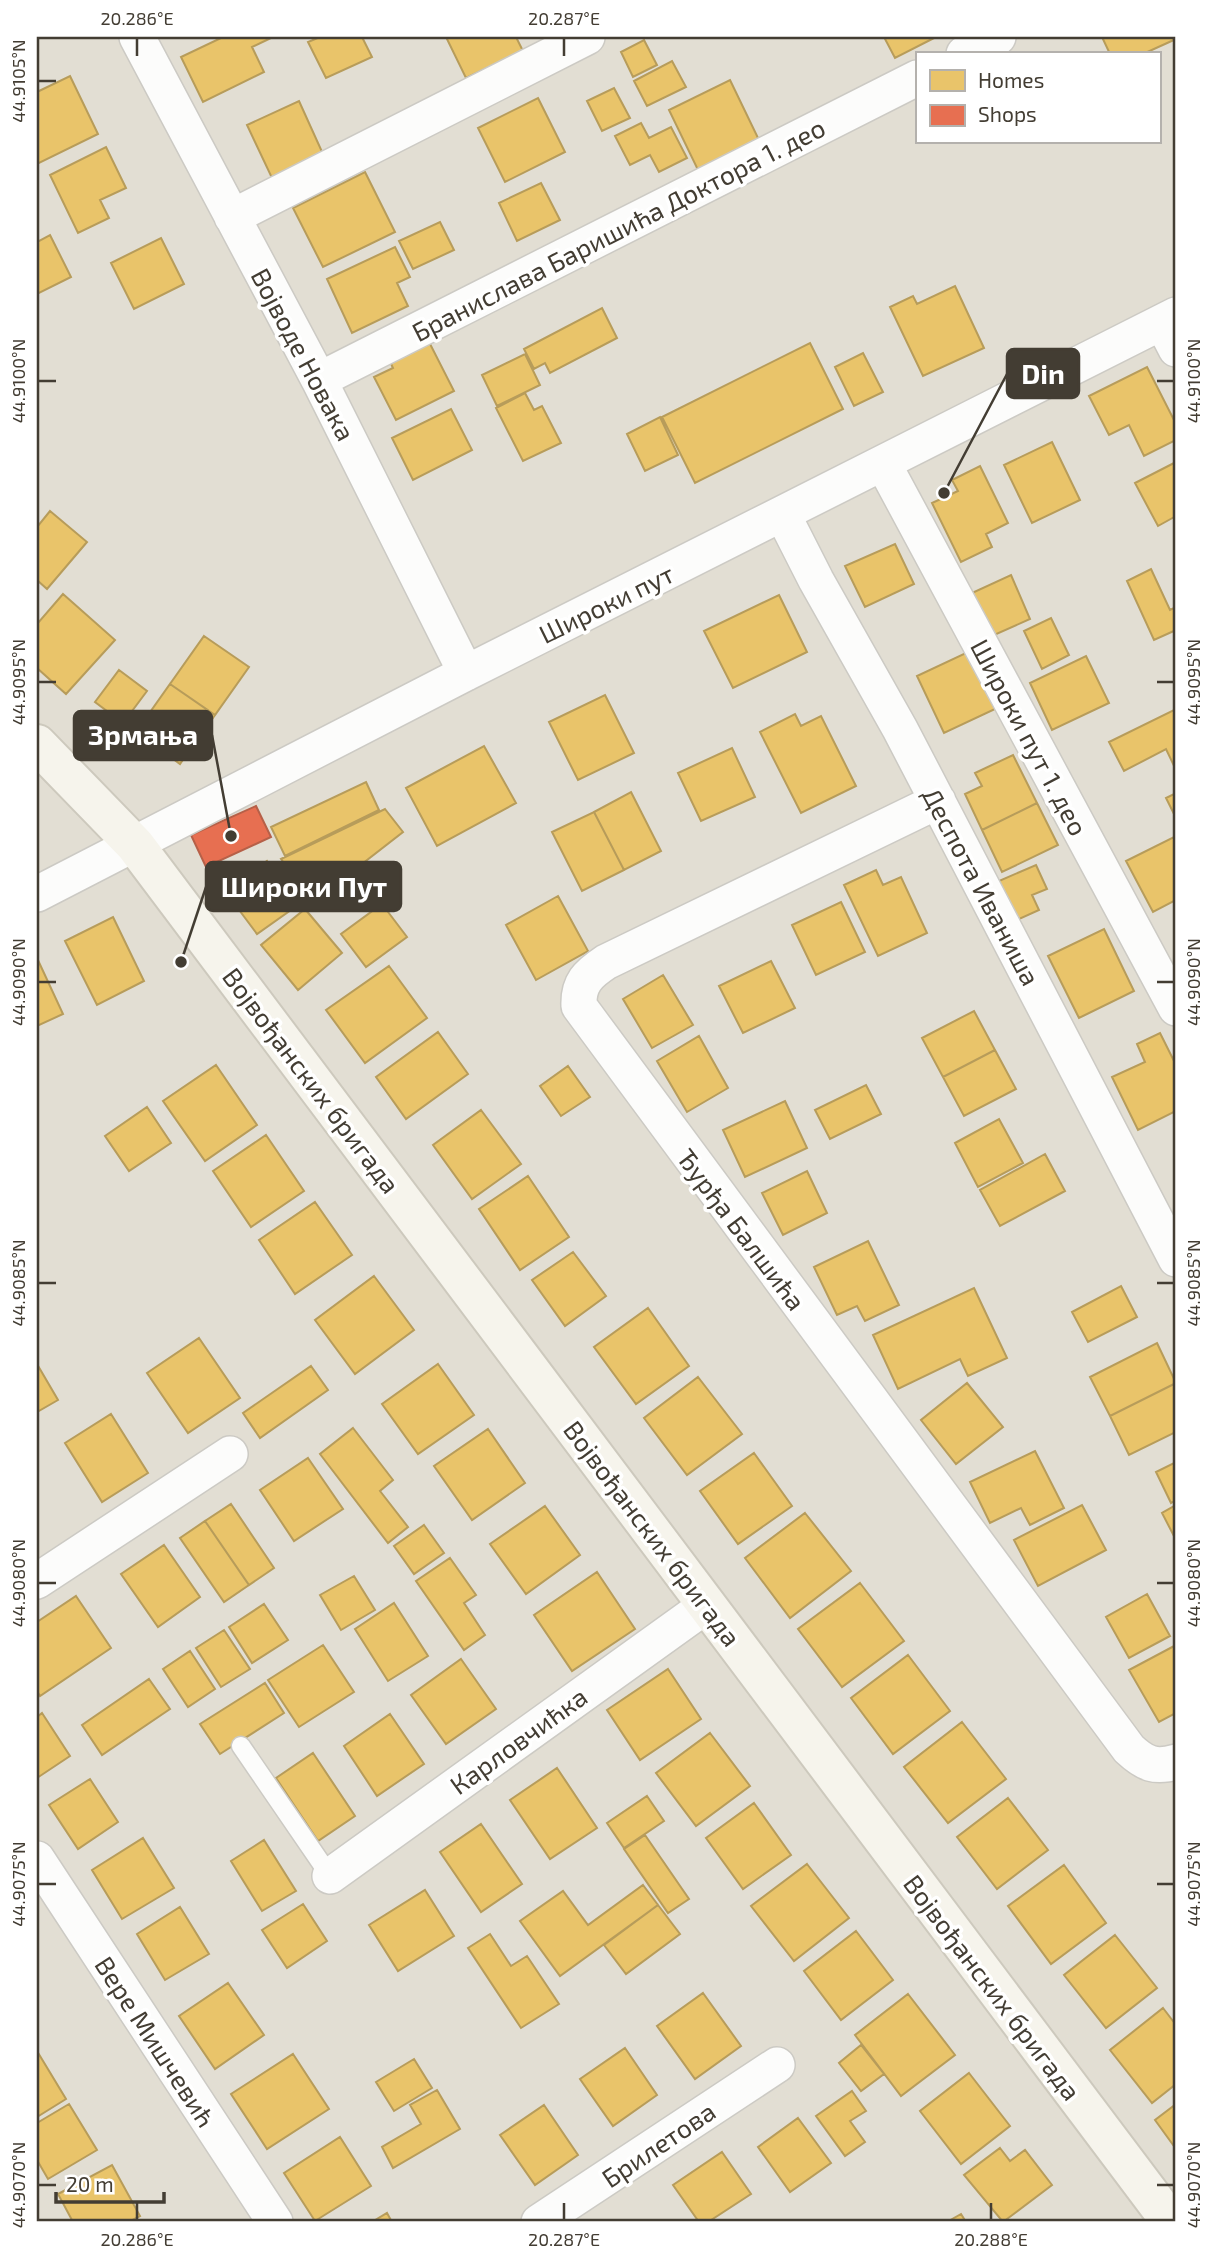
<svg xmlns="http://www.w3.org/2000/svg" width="1213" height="2259" font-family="'Exo 2',sans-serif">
	<rect width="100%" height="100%" fill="#eeece6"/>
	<path fill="#e2ded3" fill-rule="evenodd" d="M37,37h1139v2185h-1139zM917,54h242v88h-242z"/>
	<path fill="#e9c46a" stroke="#b79c5a" stroke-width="2" d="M223,37h50l-21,10 12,25 -61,30 -22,-45z
		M320,37h42l10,20 -46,21 -18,-36z
		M446,37h70l7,14 -57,27z
		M884,37h52l-41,21z
		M1102,37h74v2l-33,15h-33z
		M644,40l13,25 -24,12 -12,-25z
		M672,61l14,26 -39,19 -13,-25z
		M70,76l28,58 -61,30v-72z
		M730,80l29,60 -61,30 -29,-60z
		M614,88l16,30 -28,13 -15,-30z
		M538,98l27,54 -60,30 -27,-54z
		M299,101l24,53 -51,24 -25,-53z
		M641,123l8,15 22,-11 16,31 -28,14 -9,-17 -20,10 -15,-29z
		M106,147l20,41 -26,12 9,18 -31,15 -28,-58z
		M365,172l30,60 -72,35 -30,-59z
		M541,183l19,37 -43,21 -18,-38z
		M440,222l14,28 -41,19 -14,-28z
		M50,235l21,42 -34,17v-52z
		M161,238l23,46 -50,25 -23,-46z
		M395,247l15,30 -13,6 11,23 -56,27 -25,-54z
		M955,286l29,62 -61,28 -33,-69 23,-11 4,8z
		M602,308l15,30 -67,35 -5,-10 -11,6 -10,-20z
		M426,336l28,55 -58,29 -22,-43 19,-9 -6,-13z
		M810,343l33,66 -148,74 -33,-66z
		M863,353l20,39 -29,14 -19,-39z
		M525,354l15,31 -43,21 -15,-31z
		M1147,367l29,57v16l-32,16 -15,-31 -20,10 -20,-39z
		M525,393l9,17 8,-4 19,37 -38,18 -27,-53z
		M451,409l21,41 -59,30 -21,-42z
		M660,417l18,38 -33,16 -18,-37z
		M1052,442l28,58 -48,23 -28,-58z
		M1176,462v54l-18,10 -23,-43z
		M980,466l28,57 -22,11 6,13 -31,15 -29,-59 26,-12 -6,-11z
		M50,511l37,31 -40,47 -10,-9v-53z
		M895,544l19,40 -49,23 -20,-41z
		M1151,569l19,41 6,-3v23l-22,10 -27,-59z
		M1011,575l19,44 -38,17 -20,-43z
		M63,594l52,46 -49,54 -29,-26v-44z
		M779,595l28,57 -74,36 -29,-57z
		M1051,618l18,37 -27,14 -18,-38z
		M204,636l45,31 -34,48 -45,-31z
		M968,652l27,57 -51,24 -27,-57z
		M1086,656l23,47 -57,27 -22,-47z
		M119,670l28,21 -24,32 -28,-21z
		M170,684l45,31 -35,49 -44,-32z
		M605,695l29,58 -56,27 -29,-58z
		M1176,709v61l-10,-21 -42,22 -15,-29z
		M795,714l6,12 20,-10 35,70 -55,27 -41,-81z
		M484,746l32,57 -79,43 -31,-58z
		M732,748l23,49 -54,24 -23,-48z
		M1013,755l24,48 -55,27 -17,-36 17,-8 -7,-13z
		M366,782l13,28 -94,46 -14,-29z
		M631,792l30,59 -37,19 -30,-58z
		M1176,793v25l-10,-20z
		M1037,803l21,42 -56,27 -20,-42z
		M385,809l18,23 -90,70 -32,-43z
		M594,812l30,58 -42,21 -30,-59z
		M1174,837l2,63 -23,12 -27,-51z
		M267,861l31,44 -41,29 -32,-43z
		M1036,865l11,24 -15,6 7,15 -22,10 -18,-39z
		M876,870l7,15 18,-8 26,56 -49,23 -34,-71z
		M558,896l30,55 -52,29 -30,-55z
		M841,902l24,50 -49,23 -24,-50z
		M382,904l25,33 -41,30 -25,-33z
		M305,909l37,44 -44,37 -37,-45z
		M113,917l31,64 -47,24 -32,-64z
		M1104,929l30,62 -55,27 -31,-62z
		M37,958l26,56 -26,12z
		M771,961l24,47 -52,25 -24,-47z
		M389,966l38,52 -62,45 -39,-53z
		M663,975l30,50 -41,23 -29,-49z
		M974,1011l21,39 -52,27 -21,-39z
		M438,1032l30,42 -62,45 -30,-42z
		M1160,1033l16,32v46l-38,19 -26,-53 33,-15 -8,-18z
		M699,1036l29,52 -41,24 -30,-51z
		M995,1050l21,39 -52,27 -21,-39z
		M216,1065l41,60 -52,36 -42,-60z
		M568,1066l22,31 -29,19 -21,-30z
		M866,1085l15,29 -51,25 -15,-29z
		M785,1101l22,47 -62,29 -22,-47z
		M147,1107l24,36 -42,28 -24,-35z
		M481,1110l40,54 -49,35 -39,-54z
		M999,1119l24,44 -45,24 -23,-44z
		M266,1135l38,56 -53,36 -38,-56z
		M1045,1154l20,37 -65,35 -20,-36z
		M807,1171l20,42 -44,22 -21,-42z
		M528,1176l41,61 -49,33 -41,-61z
		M315,1202l37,53 -57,39 -36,-54z
		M868,1241l31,64 -34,16 -8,-15 -20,9 -23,-48z
		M573,1252l33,44 -41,30 -33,-46z
		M374,1276l40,54 -59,44 -40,-54z
		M1121,1286l16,31 -49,25 -16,-30z
		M974,1288l33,70 -39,18 -8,-17 -62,30 -25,-54z
		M648,1308l41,58 -53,38 -42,-57z
		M199,1338l41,60 -52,35 -41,-60z
		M1157,1343l19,40 -66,33 -20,-39z
		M37,1364l21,36 -21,12z
		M438,1364l36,51 -56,39 -36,-50z
		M311,1366l17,24 -68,48 -17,-25z
		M698,1377l44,57 -55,41 -43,-57z
		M967,1383l36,44 -47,37 -35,-44z
		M1176,1383v49l-47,23 -19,-39z
		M111,1414l37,59 -46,29 -37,-59z
		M353,1428l40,52 -13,11 28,36 -20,16 -68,-89z
		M488,1429l37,54 -53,37 -38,-54z
		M1035,1451l29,57 -34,17 -9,-17 -31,15 -20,-41z
		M754,1453l38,53 -54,38 -38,-53z
		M308,1458l35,51 -49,32 -34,-51z
		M1176,1462v38l-5,3 -15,-31z
		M231,1504l43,64 -25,17 -44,-64z
		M1082,1505l24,45 -68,36 -24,-46z
		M1176,1505v32l-1,1 -13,-25z
		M545,1506l35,49 -54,39 -36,-50z
		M805,1513l46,58 -61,47 -45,-60z
		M205,1521l44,64 -25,17 -44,-64z
		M424,1525l20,28 -30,21 -20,-28z
		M164,1545l36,52 -42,30 -37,-53z
		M450,1558l26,37 -12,8 21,32 -21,15 -48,-69z
		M597,1572l38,57 -63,42 -38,-56z
		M354,1576l21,34 -34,20 -21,-35z
		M860,1583l44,58 -62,46 -44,-58z
		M1147,1594l23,42 -41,22 -23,-41z
		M76,1596l35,52 -71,48 -3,-5v-69z
		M394,1603l34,53 -40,25 -33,-52z
		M264,1604l24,36 -36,23 -23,-36z
		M224,1630l26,39 -29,18 -25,-39z
		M323,1645l31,47 -55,35 -31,-47z
		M1176,1645v68l-17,9 -30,-52z
		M190,1651l25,38 -27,18 -25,-38z
		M908,1655l42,56 -57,43 -42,-56z
		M461,1659l35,50 -50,35 -35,-49z
		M668,1669l33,50 -61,41 -33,-50z
		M149,1679l21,30 -68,46 -20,-30z
		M265,1683l19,30 -64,41 -20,-30z
		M42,1713l28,43 -33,22v-61z
		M390,1714l34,50 -47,32 -33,-50z
		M962,1722l44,57 -58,44 -44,-56z
		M710,1733l40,53 -54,40 -40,-53z
		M313,1753l42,63 -37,25 -42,-63z
		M557,1768l40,60 -47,31 -40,-59z
		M90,1779l28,43 -40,27 -29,-44z
		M647,1796l17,25 -40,27 -17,-25z
		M1008,1798l40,52 -51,39 -40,-52z
		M754,1803l37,52 -48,34 -37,-51z
		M481,1824l41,60 -41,28 -41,-60z
		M645,1835l44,64 -21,14 -44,-64z
		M143,1838l31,50 -52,31 -30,-49z
		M264,1840l32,51 -34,20 -31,-50z
		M807,1864l42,54 -55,43 -43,-55z
		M1064,1865l42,58 -55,41 -43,-58z
		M643,1885l15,20 -98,71 -40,-55 43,-30 25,34z
		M425,1890l29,46 -56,35 -29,-46z
		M303,1904l24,37 -40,27 -25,-38z
		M658,1905l22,29 -54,40 -22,-29z
		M180,1907l29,47 -44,26 -28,-46z
		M856,1931l37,49 -52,40 -37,-49z
		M490,1934l21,32 16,-10 32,48 -38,24 -53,-80z
		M1115,1935l42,53 -51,40 -42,-53z
		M228,1983l36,52 -49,34 -36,-53z
		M703,1993l38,53 -46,33 -38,-53z
		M908,1994l47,61 -54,41 -46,-61z
		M1163,2008l13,17v59l-24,19 -42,-53z
		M861,2045l23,29 -23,17 -22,-28z
		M625,2048l32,47 -44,31 -33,-47z
		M37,2051l29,48 -29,18z
		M293,2054l36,55 -62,40 -36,-55z
		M414,2059l18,29 -38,23 -18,-29z
		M969,2073l41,53 -49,38 -41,-53z
		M437,2090l23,39 -67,39 -11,-21 39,-23 -11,-19z
		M852,2091l14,20 -16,10 15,21 -20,14 -29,-40z
		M69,2104l28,46 -49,29 -11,-19v-37z
		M1176,2104v45l-21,-29z
		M544,2105l34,50 -43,30 -35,-50z
		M798,2118l33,45 -41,29 -32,-45z
		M340,2137l31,49 -56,35 -31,-48z
		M1000,2148l10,13 15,-11 27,35 -49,37 -39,-47z
		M722,2152l29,42 -43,28h-9l-26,-37z
		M112,2165l28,51 -11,6h-56l-15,-28z
		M387,2213l5,9h-20z
		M961,2214l5,8h-19z"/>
	<path fill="#e76f51" stroke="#b66048" stroke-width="2" d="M256,806l15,31 -65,30 -15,-32z"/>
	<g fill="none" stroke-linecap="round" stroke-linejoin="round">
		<g stroke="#cccac4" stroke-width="21">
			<path id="lane" d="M241,1746l89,130"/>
		</g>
		<g stroke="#cccac4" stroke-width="38">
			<path id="street" d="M137,37l182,343 147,293
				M964,54l34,-17
				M232,217l355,-180
				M1162,322l14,27
				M319,380l598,-302
				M884,465l292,543
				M783,515l33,65 84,149 276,530
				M938,801l-332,161c-18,12 -28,21 -27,44l550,743c16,15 26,19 47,13
				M37,894l429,-221 710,-358
				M37,1581l193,-127
				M37,1859l238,363
				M330,1876l377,-271
				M539,2222l238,-157"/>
		</g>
		<g stroke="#cdc9bd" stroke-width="42">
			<path id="secondary" d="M37,744l98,101 1036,1377"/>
		</g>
		<use href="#lane" stroke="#fcfcfb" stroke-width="18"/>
		<use href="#street" stroke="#fcfcfb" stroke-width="35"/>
		<use href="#secondary" stroke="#f6f4ec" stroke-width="38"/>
	</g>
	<path fill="none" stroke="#433d33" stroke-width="2.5" d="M137,38v18M564,38v18M38,81h18M38,381h18M1157,381h17M38,682h18M1157,682h17M38,982h18M1157,982h17M38,1283h18M1157,1283h17M38,1583h18M1157,1583h17M38,1884h18M1157,1884h17M38,2185h18M1157,2185h17M137,2203v17M564,2203v17M991,2203v17"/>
	<g text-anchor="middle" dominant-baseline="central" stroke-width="7" stroke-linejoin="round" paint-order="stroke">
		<g font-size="26" fill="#433d33" stroke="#fff">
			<text transform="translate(618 229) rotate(-27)">Бранислава Баришића Доктора 1. део</text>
			<text transform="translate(304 354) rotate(62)">Војводе Новака</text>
			<text transform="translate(606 603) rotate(-26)">Широки пут</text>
			<text transform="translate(1030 737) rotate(62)">Широки пут 1. део</text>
			<text transform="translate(982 886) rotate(62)">Деспота Иваниша</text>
			<text transform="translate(312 1080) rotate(53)">Војвођанских бригада</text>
			<text transform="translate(742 1229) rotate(53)">Ђурђа Балшића</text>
			<text transform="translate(653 1533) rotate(53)">Војвођанских бригада</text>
			<text transform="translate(518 1740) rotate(-36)">Карловчићка</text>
			<text transform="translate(993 1987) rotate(53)">Војвођанских бригада</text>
			<text transform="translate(156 2041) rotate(57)">Вере Мишчевић</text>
			<text transform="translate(658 2144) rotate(-34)">Брилетова</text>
		</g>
	</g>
	<path fill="none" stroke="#433d33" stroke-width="2.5" d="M944 493L1007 374M231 836L212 735M181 962L206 887"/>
	<g fill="#433d33" stroke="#fff" stroke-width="2.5">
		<circle cx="944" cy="493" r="7"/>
		<circle cx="231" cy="836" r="7"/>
		<circle cx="181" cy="962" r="7"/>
	</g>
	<g fill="#433d33" stroke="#433d33" stroke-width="2.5">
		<rect x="1007" y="349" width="72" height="49" rx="7"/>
		<rect x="74" y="711" width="138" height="49" rx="7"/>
		<rect x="206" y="862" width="195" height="49" rx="7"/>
	</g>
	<g font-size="28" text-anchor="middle" font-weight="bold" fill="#fff">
		<text x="1043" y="384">Din</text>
		<text x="143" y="745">Зрмања</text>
		<text x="304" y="897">Широки Пут</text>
	</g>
	<rect width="1213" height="2259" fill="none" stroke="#ffffff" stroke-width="77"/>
	<rect x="916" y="52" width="245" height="91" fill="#ffffff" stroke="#b4b1ad" stroke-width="2"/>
	<rect x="930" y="70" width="35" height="21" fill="#e9c46a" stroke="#b4b1ad" stroke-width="2"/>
	<text x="978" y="88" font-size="21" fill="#433d33">Homes</text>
	<rect x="930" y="105" width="35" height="21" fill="#e76f51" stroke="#b4b1ad" stroke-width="2"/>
	<text x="978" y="122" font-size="21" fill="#433d33">Shops</text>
	<path d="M56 2192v10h108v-10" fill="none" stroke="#433d33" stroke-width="3.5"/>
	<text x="66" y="2192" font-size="21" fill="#433d33" stroke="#ffffff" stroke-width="5" paint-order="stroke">20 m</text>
	<rect x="38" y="38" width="1136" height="2182" fill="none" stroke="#433d33" stroke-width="2.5"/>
	<g font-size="18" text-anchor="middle" fill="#433d33">
		<text x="137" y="25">20.286°E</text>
		<text x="564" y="25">20.287°E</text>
		<text transform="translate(19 81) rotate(-90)" y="6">44.9105°N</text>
		<text transform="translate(19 381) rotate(-90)" y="6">44.9100°N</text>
		<text transform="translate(1194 381) rotate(-90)" y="6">44.9100°N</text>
		<text transform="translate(19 682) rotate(-90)" y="6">44.9095°N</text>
		<text transform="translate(1194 682) rotate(-90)" y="6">44.9095°N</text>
		<text transform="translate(19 982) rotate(-90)" y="6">44.9090°N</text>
		<text transform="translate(1194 982) rotate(-90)" y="6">44.9090°N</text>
		<text transform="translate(19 1283) rotate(-90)" y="6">44.9085°N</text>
		<text transform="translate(1194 1283) rotate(-90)" y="6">44.9085°N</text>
		<text transform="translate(19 1583) rotate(-90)" y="6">44.9080°N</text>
		<text transform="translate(1194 1583) rotate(-90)" y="6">44.9080°N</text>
		<text transform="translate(19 1884) rotate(-90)" y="6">44.9075°N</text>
		<text transform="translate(1194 1884) rotate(-90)" y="6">44.9075°N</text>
		<text transform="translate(19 2185) rotate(-90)" y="6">44.9070°N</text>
		<text transform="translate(1194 2185) rotate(-90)" y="6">44.9070°N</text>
		<text x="137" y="2246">20.286°E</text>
		<text x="564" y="2246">20.287°E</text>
		<text x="991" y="2246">20.288°E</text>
	</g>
</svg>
